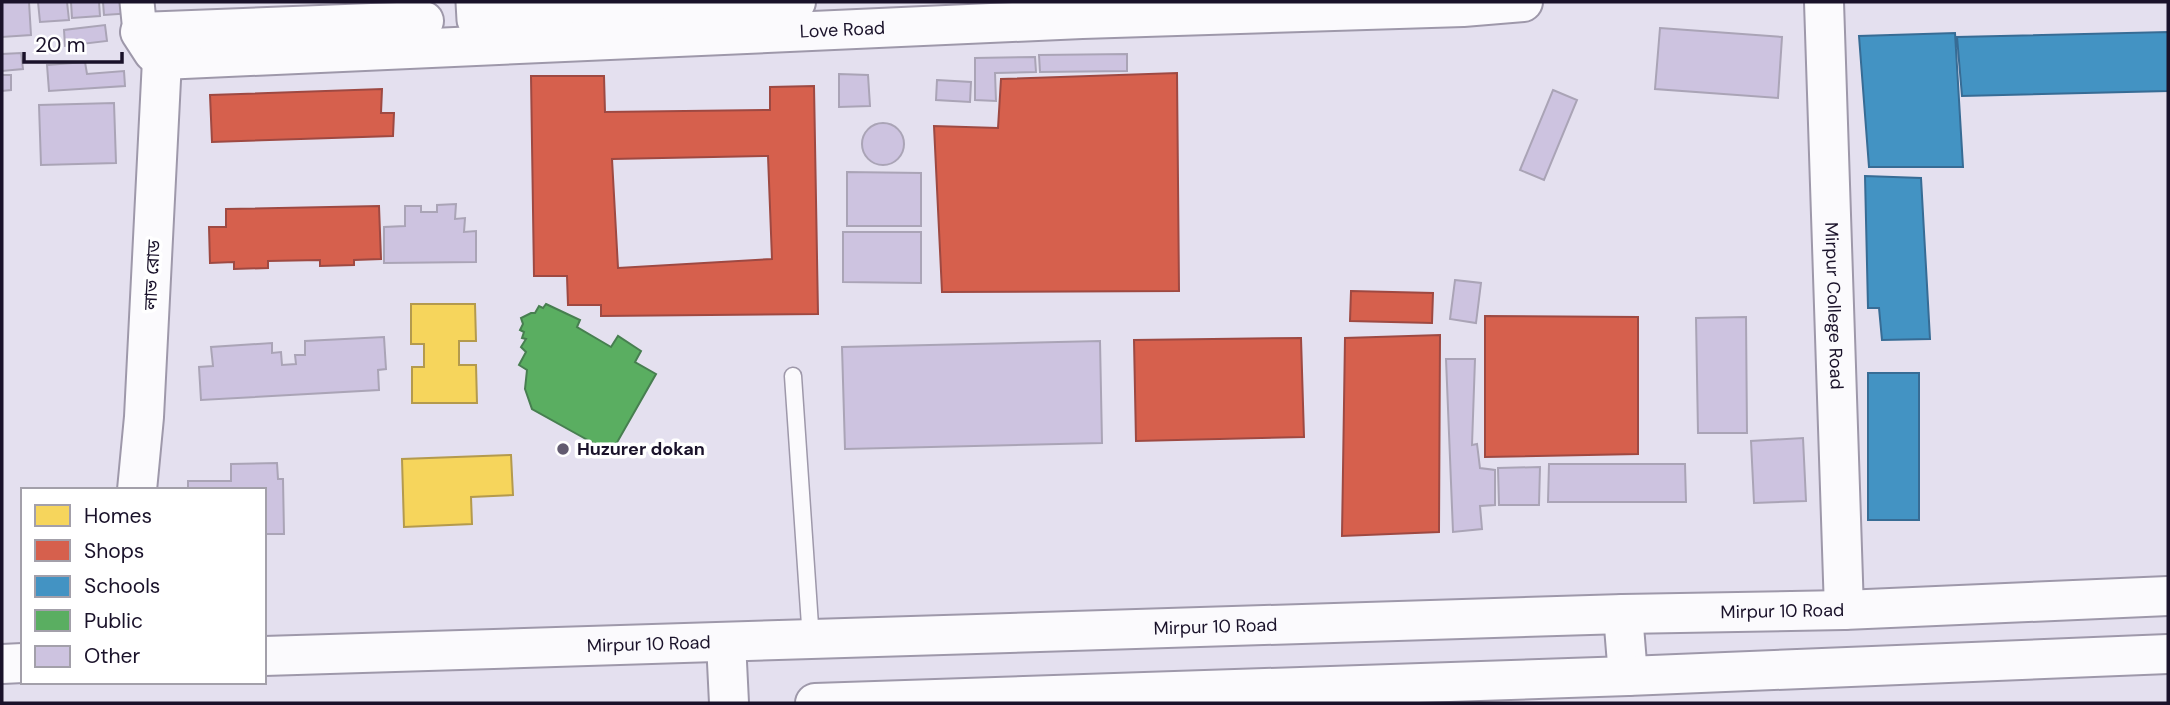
<svg xmlns="http://www.w3.org/2000/svg" width="2170" height="705" font-family="'DM Sans','Noto Sans Bengali',sans-serif">
	<rect width="100%" height="100%" fill="#e4e0ef"/>
	<path fill="#f6d55c" stroke="#b49a4d" stroke-width="2" d="M411,304h64l1,37h-17v24h17l1,38h-65v-36h12v-23h-13z
		M511,455l2,40 -42,2 1,27 -68,3 -2,-68z"/>
	<path fill="#d6604d" stroke="#9e4942" stroke-width="2" fill-rule="evenodd" d="M1177,73l2,218 -237,1 -8,-166 64,2 3,-49z
		M531,76h73l1,36 165,-2v-23l44,-1 4,228 -217,2v-11h-33l-1,-29h-33zM768,156l4,103 -154,9 -6,-109z
		M382,89l-1,24h13l-1,23 -181,6 -2,-47z
		M379,206l2,53 -27,1v5l-34,1v-6l-52,1v7l-34,1v-7l-24,1 -1,-36h17v-18z
		M1351,291l82,2 -1,30 -82,-2z
		M1485,316l153,1v137l-153,3z
		M1440,335l-1,197 -97,4 3,-198z
		M1301,338l3,99 -168,4 -2,-101z"/>
	<path fill="#4393c3" stroke="#376c95" stroke-width="2" d="M2168,32v59l-206,5 -5,-59z
		M1955,33l8,134h-94l-10,-131z
		M1865,176l56,2 9,161 -48,1 -3,-32h-11z
		M1868,373h51v147h-51z"/>
	<path fill="#5aae61" stroke="#477f50" stroke-width="2" d="M546,304l34,16 -3,7 34,20 7,-11 23,15 -6,11 21,12 -45,79 -79,-44 -7,-20 2,-19 -8,-5 7,-13 -5,-5 5,-8 -4,-1 2,-6 -4,-2 3,-6 -2,-6 10,-5h4l4,-7 4,2z"/>
	<path fill="#cdc3e0" stroke="#aaa4b6" stroke-width="2" d="M2,2h27l2,33 -29,2z
		M38,2h29l2,18 -29,2z
		M71,2h28l1,14 -28,2z
		M103,2h29l1,11 -29,2z
		M105,25l2,16 -42,5 -1,-16z
		M1660,28l122,9 -4,61 -123,-9z
		M21,53l2,16 -21,2v-17z
		M1127,54v17l-87,1 -1,-17z
		M1035,57l1,15 -41,1 1,28 -21,-1v-42z
		M85,62l2,12 37,-3 1,15 -76,5 -2,-26z
		M839,74l29,1 2,31 -31,1z
		M2,75h9v15l-9,1z
		M937,80l34,2 -1,20 -34,-2z
		M1553,90l24,10 -33,80 -24,-10z
		M114,103l2,60 -75,2 -2,-60z
		M862 144a21 21 0 1 1 42 0a21 21 0 1 1-42 0Z
		M847,172l74,1v53h-74z
		M456,204l-1,15 10,-1 -1,14 12,-1v31l-92,1v-36l21,-1v-20h16v6h16v-7z
		M843,232h78v51l-78,-1z
		M1455,280l26,3 -5,40 -26,-4z
		M1746,317l1,116h-49l-2,-115z
		M384,337l2,32 -8,1 1,20 -178,10 -2,-33 14,-1 -2,-19 61,-4v10l9,-1 1,13 14,-1 -1,-9h10v-14z
		M1100,341l2,102 -257,6 -3,-102z
		M1446,359h29l-3,86 5,-1 3,24 15,2v35l-15,1 2,23 -29,3z
		M1803,438l3,63 -52,2 -3,-62z
		M277,463l1,16h5l1,55h-20v-44h-76v-9h43v-17z
		M1549,464h136l1,38h-138z
		M1540,467l-1,38h-40l-1,-37z"/>
	<g fill="none" stroke-linecap="round" stroke-linejoin="round">
		<g stroke="#9e98aa" stroke-width="19">
			<path id="lane" d="M793,376l18,264"/>
		</g>
		<g stroke="#9e98aa" stroke-width="37">
			<path id="street" d="M137,2l3,30
				M473,2l1,18"/>
		</g>
		<g stroke="#9e98aa" stroke-width="42">
			<g id="secondary">
				<path id="s1" d="M1824,2l20,608"/>
				<path d="M501,18l295,-16"/>
				<path id="s2" d="M162,60l920,-41 381,-12 60,-5"/>
				<path d="M162,60l-9,-8 -13,-20 284,-11"/>
				<path d="M137,490l7,-73 18,-357 4,-10 9,-12"/>
			</g>
		</g>
		<g stroke="#9e98aa" stroke-width="42">
			<g id="primary">
				<path d="M1623,614l5,62"/>
				<path d="M726,642l3,61"/>
				<path id="s3" d="M264,656l1359,-42 221,-4 324,-14"/>
				<path d="M2,664l21,-1"/>
				<path d="M815,703l813,-27 540,-22"/>
			</g>
		</g>
		<use href="#lane" stroke="#fbfafd" stroke-width="16"/>
		<use href="#street" stroke="#fbfafd" stroke-width="33"/>
		<use href="#secondary" stroke="#fbfafd" stroke-width="38"/>
		<use href="#primary" stroke="#fbfafd" stroke-width="38"/>
	</g>
	<circle fill="#615a6f" stroke="#fff" stroke-width="2.5" cx="563" cy="449" r="7"/>
	<g text-anchor="middle" dominant-baseline="central" stroke-width="7" stroke-linejoin="round" paint-order="stroke">
		<g font-size="18" fill="#1a122a" stroke="#fff">
			<text stroke="none"><textPath href="#s2" startOffset="681">Love Road</textPath></text>
			<text transform="translate(152 275) rotate(-87)">লাভ রোড</text>
			<text stroke="none"><textPath href="#s1" startOffset="304">Mirpur College Road</textPath></text>
			<text stroke="none"><textPath href="#s3" startOffset="1519">Mirpur 10 Road</textPath></text>
			<text stroke="none"><textPath href="#s3" startOffset="952">Mirpur 10 Road</textPath></text>
			<text stroke="none"><textPath href="#s3" startOffset="385">Mirpur 10 Road</textPath></text>
		</g>
		<g font-size="18" font-weight="bold" fill="#1a122a" stroke="#fff" text-anchor="start">
			<text x="577" y="449">Huzurer dokan</text>
		</g>
	</g>
	<rect width="2170" height="705" fill="none" stroke="#1a122a" stroke-width="7"/>
	<rect x="21" y="488" width="245" height="196" fill="#ffffff" stroke="#a3a0aa" stroke-width="2"/>
	<rect x="35" y="505" width="35" height="21" fill="#f6d55c" stroke="#a3a0aa" stroke-width="2"/>
	<text x="84" y="523" font-size="21" fill="#1a122a">Homes</text>
	<rect x="35" y="540" width="35" height="21" fill="#d6604d" stroke="#a3a0aa" stroke-width="2"/>
	<text x="84" y="558" font-size="21" fill="#1a122a">Shops</text>
	<rect x="35" y="576" width="35" height="21" fill="#4393c3" stroke="#a3a0aa" stroke-width="2"/>
	<text x="84" y="593" font-size="21" fill="#1a122a">Schools</text>
	<rect x="35" y="610" width="35" height="21" fill="#5aae61" stroke="#a3a0aa" stroke-width="2"/>
	<text x="84" y="628" font-size="21" fill="#1a122a">Public</text>
	<rect x="35" y="646" width="35" height="21" fill="#cdc3e0" stroke="#a3a0aa" stroke-width="2"/>
	<text x="84" y="663" font-size="21" fill="#1a122a">Other</text>
	<path d="M24 52v10h98v-10" fill="none" stroke="#1a122a" stroke-width="3.5"/>
	<text x="35" y="52" font-size="21" fill="#1a122a" stroke="#ffffff" stroke-width="5" paint-order="stroke">20 m</text>
</svg>
